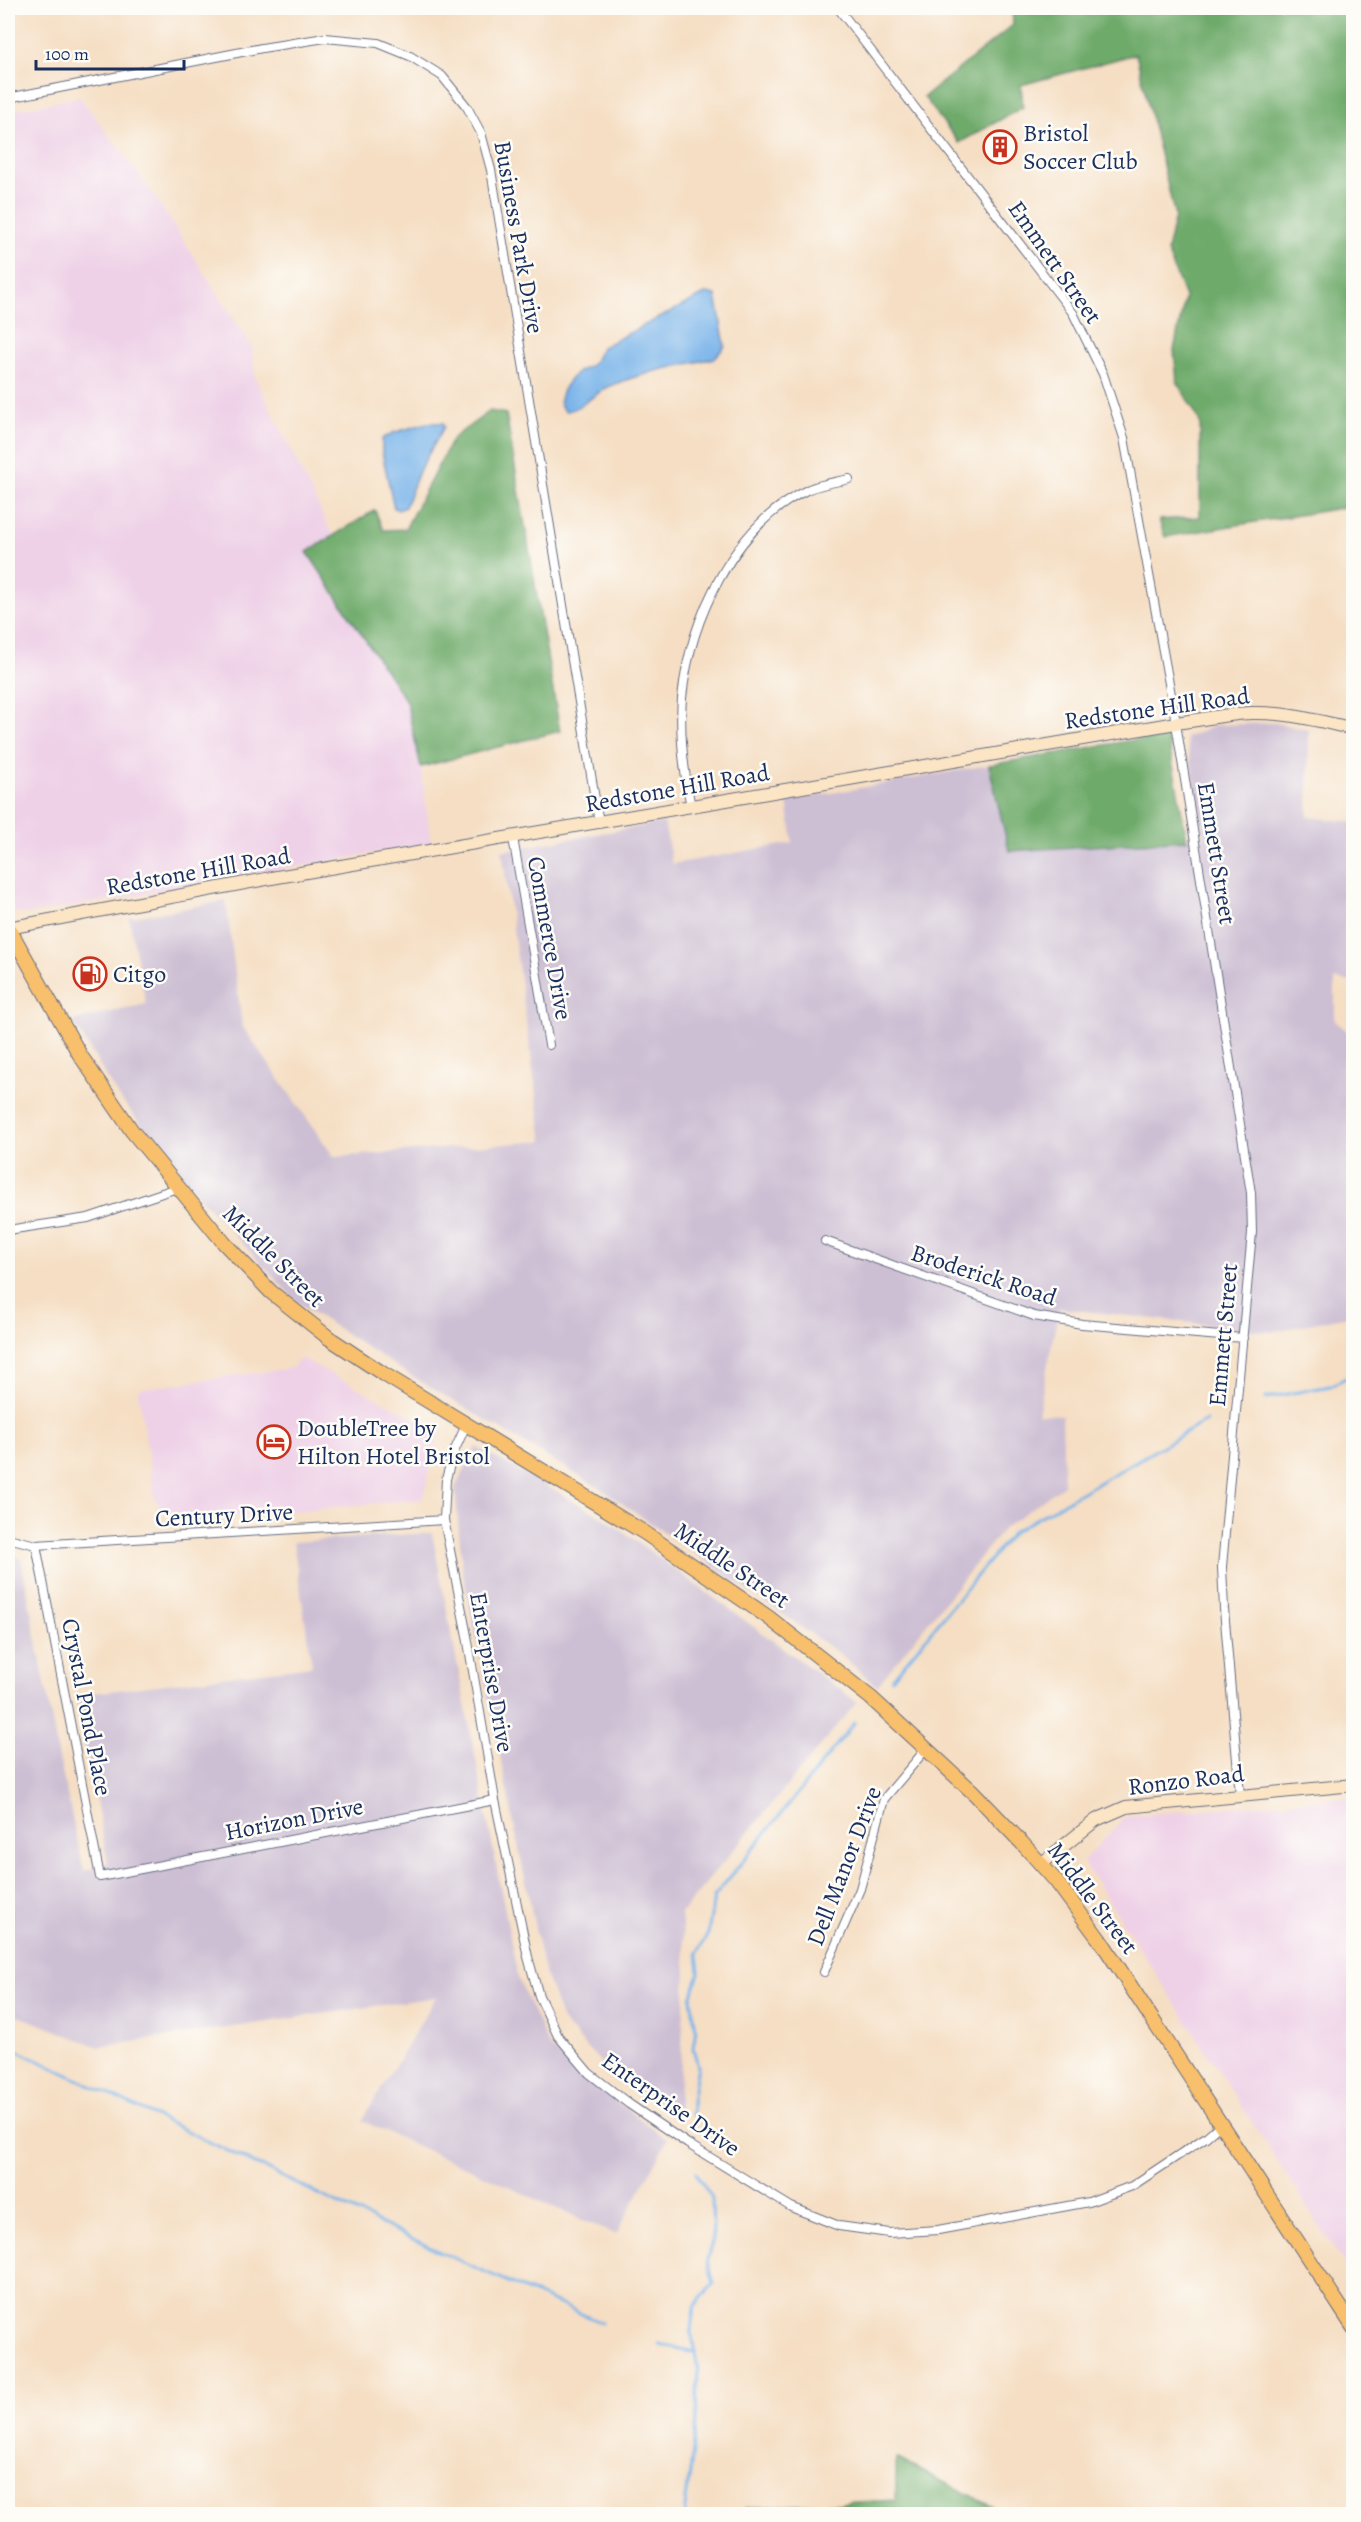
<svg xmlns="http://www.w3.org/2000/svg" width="1361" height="2522" font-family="Alegreya,serif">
	<rect width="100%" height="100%" fill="#fdfcf7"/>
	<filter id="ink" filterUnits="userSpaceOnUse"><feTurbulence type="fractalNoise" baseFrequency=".0167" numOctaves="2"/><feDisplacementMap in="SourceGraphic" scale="12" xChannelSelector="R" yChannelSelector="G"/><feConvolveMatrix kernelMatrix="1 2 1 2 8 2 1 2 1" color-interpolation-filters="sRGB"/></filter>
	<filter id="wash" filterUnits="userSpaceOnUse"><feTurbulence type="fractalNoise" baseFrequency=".008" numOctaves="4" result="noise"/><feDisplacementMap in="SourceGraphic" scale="24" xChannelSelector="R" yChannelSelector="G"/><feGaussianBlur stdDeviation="1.35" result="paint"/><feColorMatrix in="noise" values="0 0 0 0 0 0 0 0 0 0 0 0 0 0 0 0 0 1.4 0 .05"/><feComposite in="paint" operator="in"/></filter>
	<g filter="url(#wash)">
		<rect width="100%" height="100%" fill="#f5dec3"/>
		<path fill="#eed0e7" d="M80,97l74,98 98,152 3,30 78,159 -26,16 99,149 15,66 10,76 -403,71 -12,-1 -8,-15v-787z
			M301,1358l138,73 -16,68 -248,23 -20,-22 -17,-111 154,-21z
			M1353,1797h1l-1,481 -270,-417 43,-45z"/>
		<path fill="#ccbed3" d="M1274,723l35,7 -1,87 45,5v160l-18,-3v42l18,15v279l-83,17 -211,-24 -21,106 24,1 2,70 -60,43 -127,158 -37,-32 -237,-164 -195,-116 -111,-72 -96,-103 -85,-106 -43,-72 73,-17 -17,-86 97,-17 16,125 92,131 209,-16 -41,-290 162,-29 8,42 121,-21 -6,-42 202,-36 20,86 195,-14 -18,-99 30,-13z
			M476,1447l128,71 253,184 -176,211 5,60 -8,142 -74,-49 -42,-45 -19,-54 -80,-393 -8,-86z
			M432,1533l86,445 32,70 117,92 -51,95 -254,-114 74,-124 -337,50 -91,-35v-457l13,3 37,195 26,118 24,-8 -32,-168 236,-29 -19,-124z"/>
		<path fill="#6eaa6a" stroke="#446c64" stroke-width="1.5" d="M1012,8h341v498l-188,31 -6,-17 41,-3v-95l-23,-41 -3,-31 11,-53 -18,-46 8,-35 -39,-162 -115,31 2,22 -64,36 -35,-46 89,-72z
			M490,411l16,3 54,317 -139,36 -15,-66 -99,-149 68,-42 8,20 22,-1 48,-91z
			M1167,734l20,106 -178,11 -20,-86z
			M896,2458l111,56h-261v-6l150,-8z"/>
		<path fill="#79b4ea" stroke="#4a72a4" stroke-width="1.5" d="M707,293l9,2 9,51 -10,12c-36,8 -73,14 -107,29 -13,6 -29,24 -43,24 -13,-11 3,-31 14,-40 4,-2 10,-4 13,-7 5,-4 7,-12 10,-17z
			M427,423h16l1,4 -24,42 -15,38 -7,3 -4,-2 -12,-56v-13l11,-6z"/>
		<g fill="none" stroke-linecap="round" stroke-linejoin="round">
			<path stroke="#79b4ea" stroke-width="3" d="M1266,1398l64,-12 24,-12
				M892,1679l121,-147 193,-111
				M8,2046l432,206 162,71
				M692,2115v-14l6,-35 -5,-18 3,-19 -5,-30 8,-27 -2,-19 11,-19 6,-37 141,-175
				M659,2344l36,8
				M684,2514l11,-78 3,-66 -7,-40 3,-23 20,-24 -7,-24 6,-20 -1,-41 -16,-25"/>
		</g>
	</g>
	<g filter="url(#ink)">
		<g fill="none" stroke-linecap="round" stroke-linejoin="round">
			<g stroke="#676c81" stroke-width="10">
				<path id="minor" d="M838,8l235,305 30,61 21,64 50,273 77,482 1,39 -30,335 2,42 16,186
					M8,98l254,-50 63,-10 53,5 32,13 32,20 25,31 14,26 10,37 108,653
					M691,807c-7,-35 -12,-72 -9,-109 8,-79 52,-174 127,-209 12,-5 28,-7 40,-10
					M513,838l36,207
					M8,1230l80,-12 89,-30
					M825,1241l209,75 48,8 161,14
					M466,1425l-13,29 -7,25 -2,41 23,116 28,164 33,157 11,39 19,40 31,37 40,31 59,40 103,63 48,19 50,7 49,-3 151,-28 43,-16 74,-49 15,-13
					M8,1538l28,7 408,-25
					M36,1545l64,332 395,-77
					M824,1972l36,-83 24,-90 42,-50"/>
			</g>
			<g stroke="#676c81" stroke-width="14">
				<path id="secondary" d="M8,928l269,-51 899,-154c25,-3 50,-9 75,-10 35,-1 69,8 103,16
					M1041,1864l55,-44 30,-13 228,-22"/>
			</g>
			<g stroke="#676c81" stroke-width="16">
				<path id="primary" d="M8,927l72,128 52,76 93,113 46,48 58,46 53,35 263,160 123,84 103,81 103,95 48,50 34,38 49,66 249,381"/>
			</g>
			<use href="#minor" stroke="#fff" stroke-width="8"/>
			<use href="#secondary" stroke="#fce5c4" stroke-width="12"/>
			<use href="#primary" stroke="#f8bf6c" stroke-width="14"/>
		</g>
	</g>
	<defs>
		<g id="building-ring" transform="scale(1.725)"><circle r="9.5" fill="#fdfcf7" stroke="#c8321e" stroke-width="1.5"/><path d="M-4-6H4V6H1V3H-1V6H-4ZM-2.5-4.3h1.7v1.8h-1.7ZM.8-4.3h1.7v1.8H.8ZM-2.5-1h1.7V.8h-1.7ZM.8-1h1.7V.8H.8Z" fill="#c8321e"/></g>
		<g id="fuel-ring" transform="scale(1.725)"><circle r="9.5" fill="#fdfcf7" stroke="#c8321e" stroke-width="1.5"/><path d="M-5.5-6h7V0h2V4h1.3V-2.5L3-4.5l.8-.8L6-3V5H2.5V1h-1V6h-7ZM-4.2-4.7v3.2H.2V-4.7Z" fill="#c8321e"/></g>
		<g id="hotel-ring" transform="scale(1.725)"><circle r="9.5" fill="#fdfcf7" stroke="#c8321e" stroke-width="1.5"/><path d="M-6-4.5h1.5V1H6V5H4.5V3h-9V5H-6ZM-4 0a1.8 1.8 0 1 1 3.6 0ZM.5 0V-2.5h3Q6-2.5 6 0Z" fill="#c8321e"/></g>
	</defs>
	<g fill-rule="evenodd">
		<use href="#building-ring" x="1000" y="147"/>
		<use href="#fuel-ring" x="90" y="974"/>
		<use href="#hotel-ring" x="274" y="1442"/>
	</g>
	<g text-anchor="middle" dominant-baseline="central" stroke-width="5" stroke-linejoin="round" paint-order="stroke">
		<g font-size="24" fill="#1b2f5e" stroke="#fdfcf7" text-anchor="start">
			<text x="1023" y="133">Bristol<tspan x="1023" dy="28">Soccer Club</tspan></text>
			<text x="113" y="974">Citgo</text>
			<text x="297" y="1428">DoubleTree by<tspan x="297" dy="28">Hilton Hotel Bristol</tspan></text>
		</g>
		<g font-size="24" fill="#1b2f5e" stroke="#fdfcf7">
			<text transform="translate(519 237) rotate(80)">Business Park Drive</text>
			<text transform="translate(1055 262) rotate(55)">Emmett Street</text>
			<text transform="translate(1157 708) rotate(-8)">Redstone Hill Road</text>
			<text transform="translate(677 788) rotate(-10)">Redstone Hill Road</text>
			<text transform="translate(1217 853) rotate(81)">Emmett Street</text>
			<text transform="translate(198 871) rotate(-10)">Redstone Hill Road</text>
			<text transform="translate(550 938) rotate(80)">Commerce Drive</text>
			<text transform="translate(274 1256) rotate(45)">Middle Street</text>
			<text transform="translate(984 1275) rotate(18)">Broderick Road</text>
			<text transform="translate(1223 1335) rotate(-85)">Emmett Street</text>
			<text transform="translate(224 1515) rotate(-3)">Century Drive</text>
			<text transform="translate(732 1565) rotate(34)">Middle Street</text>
			<text transform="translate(492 1672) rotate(80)">Enterprise Drive</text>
			<text transform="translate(87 1707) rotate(79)">Crystal Pond Place</text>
			<text transform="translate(1186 1780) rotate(-7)">Ronzo Road</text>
			<text transform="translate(294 1819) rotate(-11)">Horizon Drive</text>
			<text transform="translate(844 1866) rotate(-69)">Dell Manor Drive</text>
			<text transform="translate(1093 1898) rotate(53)">Middle Street</text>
			<text transform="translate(671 2104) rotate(35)">Enterprise Drive</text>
		</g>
	</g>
	<rect width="1361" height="2522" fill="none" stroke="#fdfcf7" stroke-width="30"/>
	<path d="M36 60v9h148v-9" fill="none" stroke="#1b2f5e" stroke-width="3"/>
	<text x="45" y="60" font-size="18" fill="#1b2f5e" stroke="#fdfcf7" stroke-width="4.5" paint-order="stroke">100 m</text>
</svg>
